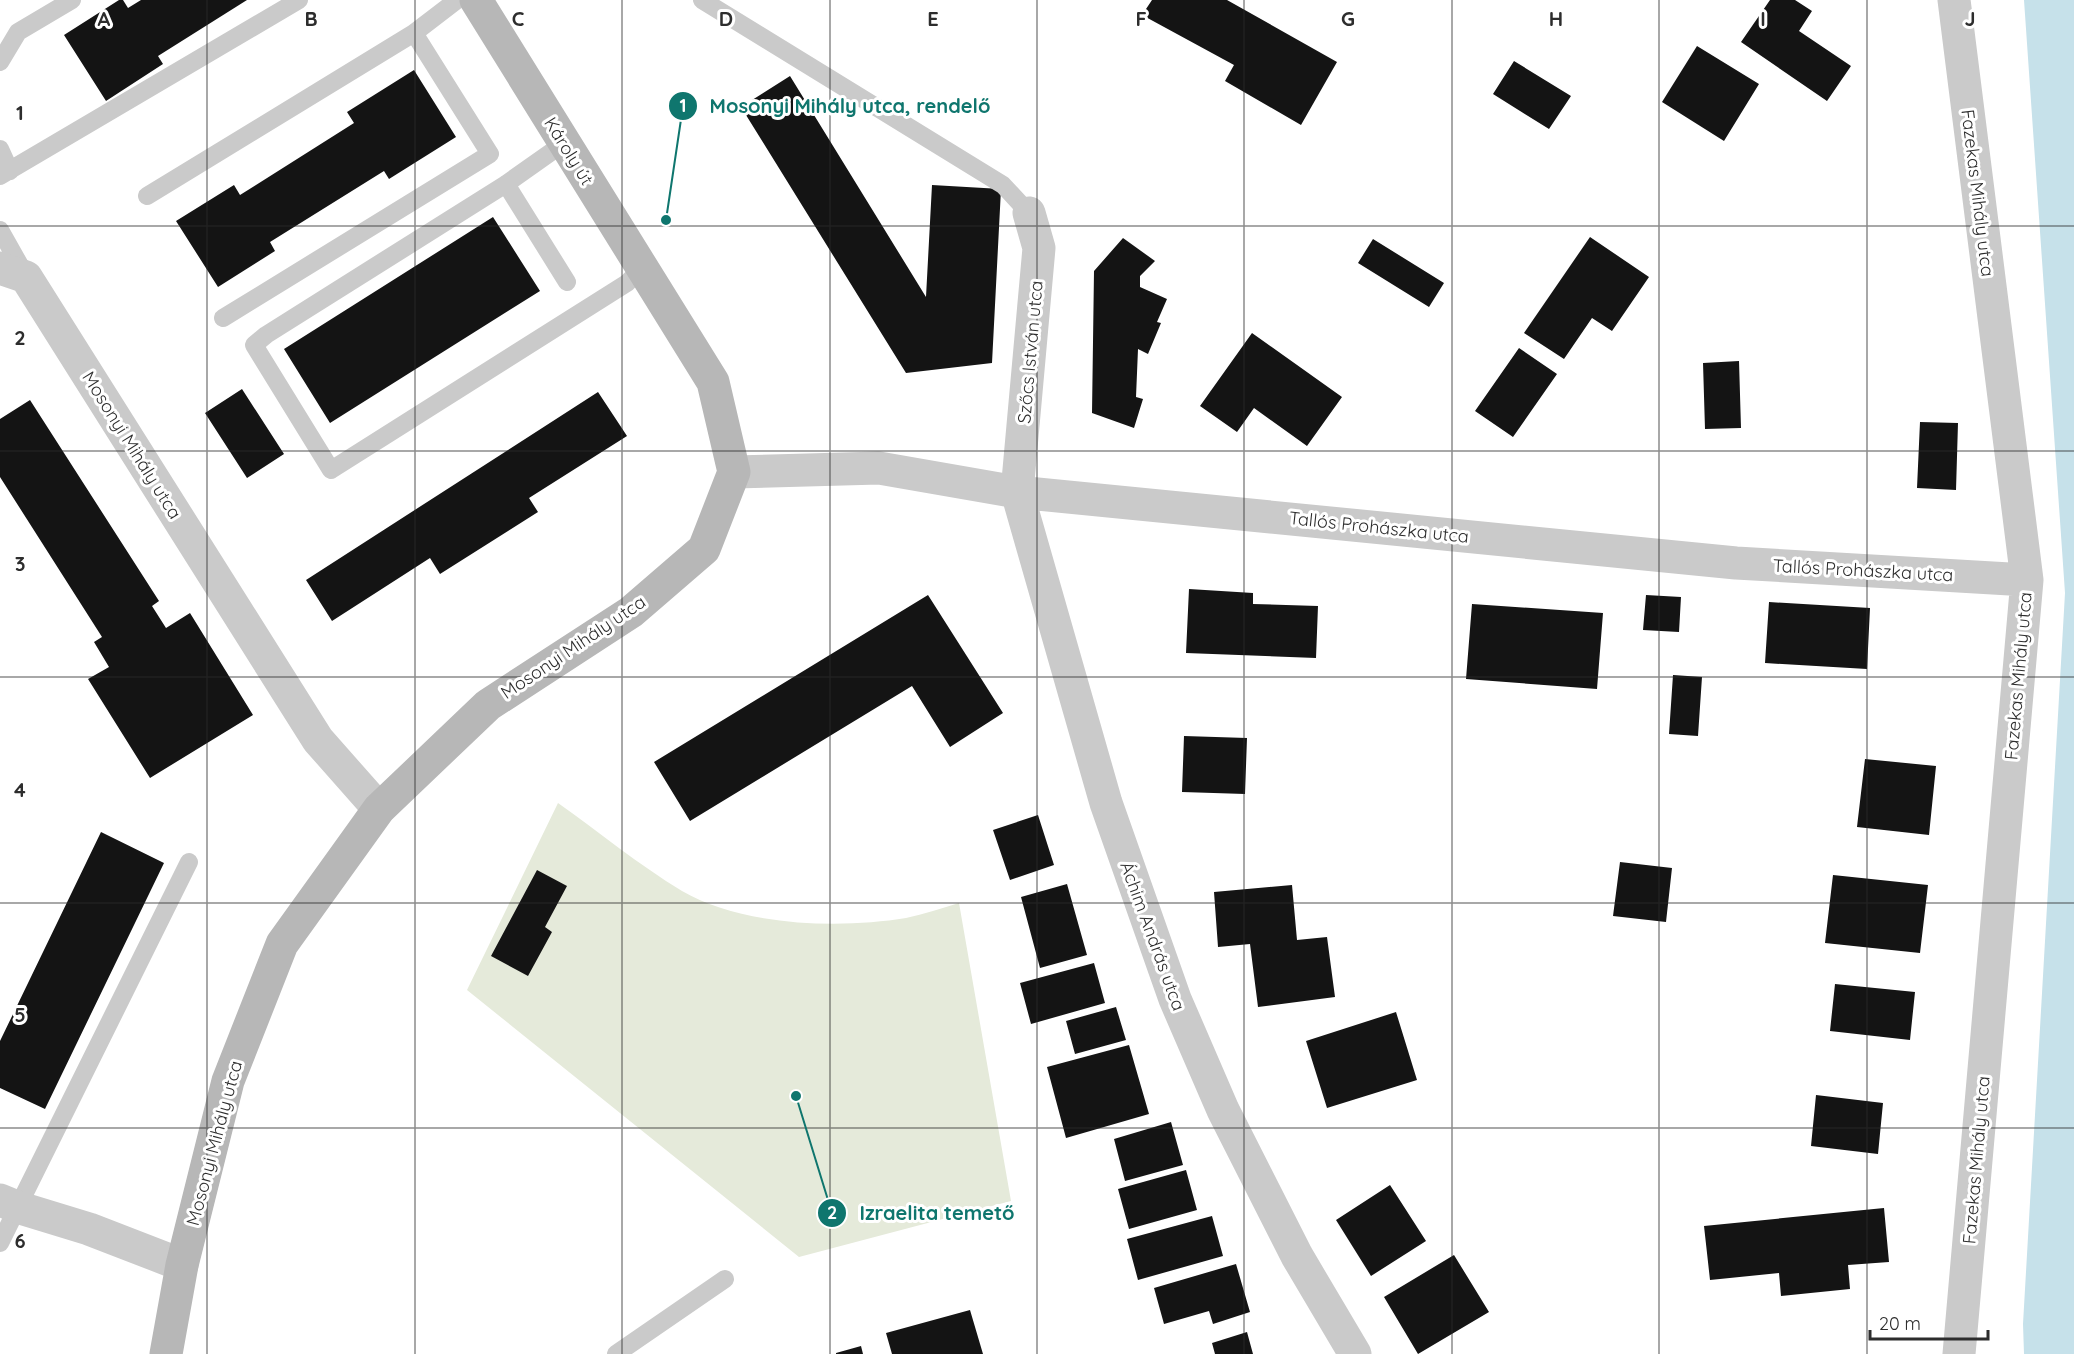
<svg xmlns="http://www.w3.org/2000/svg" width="2074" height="1354" font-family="Quicksand,sans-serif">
	<rect width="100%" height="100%" fill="#fff"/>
	<path fill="#e5eada" d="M558,803c41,29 81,62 124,88 60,35 157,38 224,27 18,-4 36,-10 53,-15l52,298 -212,56 -332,-267z"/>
	<path fill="#c6e1ea" d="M2024,0h50v1354h-50l-1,-30 42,-731z"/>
	<path fill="#141414" d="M119,0h4l5,8 13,-8h106l-89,56 5,8 -57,37 -42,-66z
		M1152,0h75l110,62 -36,63 -76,-44 9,-16 -92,-50z
		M1770,0h25l17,11 -13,20 52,35 -24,35 -86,-59z
		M1697,46l62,38 -35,57 -62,-39z
		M1514,61l57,35 -22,33 -56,-35z
		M414,70l42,67 -67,42 -5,-8 -114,71 5,9 -57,36 -42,-66 58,-36 6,10 114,-72 -7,-11z
		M790,76l136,221 6,-112 69,4 -9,174 -86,10 -165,-266z
		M493,217l47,74 -210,132 -46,-74z
		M1590,237l59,40 -37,54 -20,-13 -28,41 -40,-26z
		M1123,238l32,23 -15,15v11l27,12 -10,23 4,1 -13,31 -10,-5 -2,48 7,2 -9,29 -42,-15 2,-142z
		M1373,239l71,44 -15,24 -71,-44z
		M1252,333l90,64 -35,49 -53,-38 -17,24 -37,-26z
		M1519,348l38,26 -44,63 -38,-26z
		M1739,361l2,67 -36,1 -2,-66z
		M242,389l42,65 -37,24 -42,-65z
		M598,392l29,44 -98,62 9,14 -98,62 -10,-16 -98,63 -26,-41z
		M30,400l129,201 -7,5 14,22 24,-15 63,102 -103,63 -62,-99 21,-12 -15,-25 8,-5 -102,-160v-58z
		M1920,422l38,1 -2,67 -39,-2z
		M1189,589l64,4v11l65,2 -2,52 -130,-5z
		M928,595l75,118 -53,34 -38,-61 -222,135 -36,-59z
		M1646,595l35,2 -2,35 -36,-2z
		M1769,602l101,6 -3,61 -102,-6z
		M1472,604l131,9 -6,76 -131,-10z
		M1673,675l29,2 -4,59 -29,-2z
		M1184,736l63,2 -2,56 -63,-2z
		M1865,759l71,7 -7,69 -72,-8z
		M1038,815l16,50 -44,15 -17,-50z
		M101,832l63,31 -119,246 -45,-21v-47z
		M1620,862l52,6 -6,54 -53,-6z
		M537,870l30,16 -22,41 7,5 -24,44 -37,-20z
		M1833,875l95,10 -8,68 -95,-10z
		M1067,884l20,71 -47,13 -19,-71z
		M1292,885l5,55 30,-3 8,60 -77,10 -8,-63 -32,3 -4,-55z
		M1094,963l11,40 -74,21 -11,-41z
		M1835,984l80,8 -5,48 -80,-9z
		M1116,1007l10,33 -51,14 -9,-33z
		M1396,1012l21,68 -90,28 -21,-67z
		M1129,1045l20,69 -83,24 -19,-71z
		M1816,1095l67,8 -5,51 -67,-8z
		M1171,1122l12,43 -58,16 -11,-42z
		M1186,1170l11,40 -68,19 -11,-40z
		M1390,1185l36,56 -55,35 -35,-56z
		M1884,1208l5,54 -41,3 2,24 -69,7 -2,-23 -69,7 -6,-54z
		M1212,1216l11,40 -85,24 -11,-41z
		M1454,1255l35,57 -71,42 -34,-57z
		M1236,1264l14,48 -37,12 -4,-13 -45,13 -10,-36z
		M970,1310l13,44h-91l-6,-21z
		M1247,1332l6,22h-38l-3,-11z
		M861,1346l2,8h-27v-1z"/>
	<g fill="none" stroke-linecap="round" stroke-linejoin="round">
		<path stroke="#cacaca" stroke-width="18" d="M702,0l301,185 26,28
			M0,62l18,-30 54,-32
			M564,143l-58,41 -240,151 -12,10 77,125 296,-187 16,-16
			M0,149l10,22
			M0,176l299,-176
			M506,184l61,98
			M147,196l267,-163 43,-33
			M0,230l26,46
			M223,318l267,-164 -76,-121
			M0,1243l189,-381
			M616,1354l109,-75"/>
		<path stroke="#cacaca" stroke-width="33" d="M1954,0l73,580 -68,774
			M1029,213l10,35 -22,244 89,311 69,196 48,111 74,146 58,98
			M0,268l26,9 292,463 61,69
			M734,472l145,-4 138,24 719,71 291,17
			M0,1200l17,7 72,22 93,36"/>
		<path stroke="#b7b7b7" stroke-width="33" d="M166,1354l16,-89 46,-184 54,-137 97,-135 109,-104 143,-93 73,-63 30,-77 -21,-90 -237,-382"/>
	</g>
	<path fill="none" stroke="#2d2d2d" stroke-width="1.5" stroke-opacity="0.55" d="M207,0v1354M415,0v1354M622,0v1354M830,0v1354M1037,0v1354M1244,0v1354M1452,0v1354M1659,0v1354M1867,0v1354M0,226h2074M0,451h2074M0,677h2074M0,903h2074M0,1128h2074"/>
	<g text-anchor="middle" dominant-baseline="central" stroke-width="6" stroke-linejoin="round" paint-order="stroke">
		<g font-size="18" fill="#2d2d2d" stroke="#fff">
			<text transform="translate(569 151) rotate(58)">Károly út</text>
			<text transform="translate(1978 193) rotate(83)">Fazekas Mihály utca</text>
			<text transform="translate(1030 352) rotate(-85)">Szőcs István utca</text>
			<text transform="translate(132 445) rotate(58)">Mosonyi Mihály utca</text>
			<text transform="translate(1379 527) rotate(6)">Tallós Prohászka utca</text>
			<text transform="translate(1863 570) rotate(3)">Tallós Prohászka utca</text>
			<text transform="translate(573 647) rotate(-34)">Mosonyi Mihály utca</text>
			<text transform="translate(2018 676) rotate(-85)">Fazekas Mihály utca</text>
			<text transform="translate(1153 936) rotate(70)">Áchim András utca</text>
			<text transform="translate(214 1143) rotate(-75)">Mosonyi Mihály utca</text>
			<text transform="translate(1976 1160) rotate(-85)">Fazekas Mihály utca</text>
		</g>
	</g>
	<g font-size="20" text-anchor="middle" font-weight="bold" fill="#2d2d2d" stroke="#fff" stroke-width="6" stroke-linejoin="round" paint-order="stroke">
		<text x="104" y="26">A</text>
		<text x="311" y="26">B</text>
		<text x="518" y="26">C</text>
		<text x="726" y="26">D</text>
		<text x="933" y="26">E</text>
		<text x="1141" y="26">F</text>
		<text x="1348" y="26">G</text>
		<text x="1556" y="26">H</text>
		<text x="1763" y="26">I</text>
		<text x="1970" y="26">J</text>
		<text x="20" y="120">1</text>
		<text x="20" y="345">2</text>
		<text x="20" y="571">3</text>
		<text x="20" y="797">4</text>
		<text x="20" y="1022">5</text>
		<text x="20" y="1248">6</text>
	</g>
	<path fill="none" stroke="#0f766e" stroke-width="2" d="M666 220L683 106M796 1096L832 1213"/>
	<g fill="#0f766e" stroke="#fff" stroke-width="2">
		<circle cx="666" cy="220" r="6"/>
		<circle cx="796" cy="1096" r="6"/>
		<circle cx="683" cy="106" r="15"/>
		<circle cx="832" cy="1213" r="15"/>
	</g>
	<g font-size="18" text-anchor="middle" font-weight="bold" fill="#fff">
		<text x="683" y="112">1</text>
		<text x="832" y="1219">2</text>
	</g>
	<g font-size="20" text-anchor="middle" font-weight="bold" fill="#0f766e" stroke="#fff" stroke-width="6" stroke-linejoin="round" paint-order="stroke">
		<text x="850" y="113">Mosonyi Mihály utca, rendelő</text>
		<text x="937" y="1220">Izraelita temető</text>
	</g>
	<path d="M1870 1330v9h118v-9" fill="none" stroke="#2d2d2d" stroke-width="3"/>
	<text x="1879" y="1330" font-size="18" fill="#2d2d2d" stroke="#ffffff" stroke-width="4.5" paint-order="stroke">20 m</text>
</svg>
